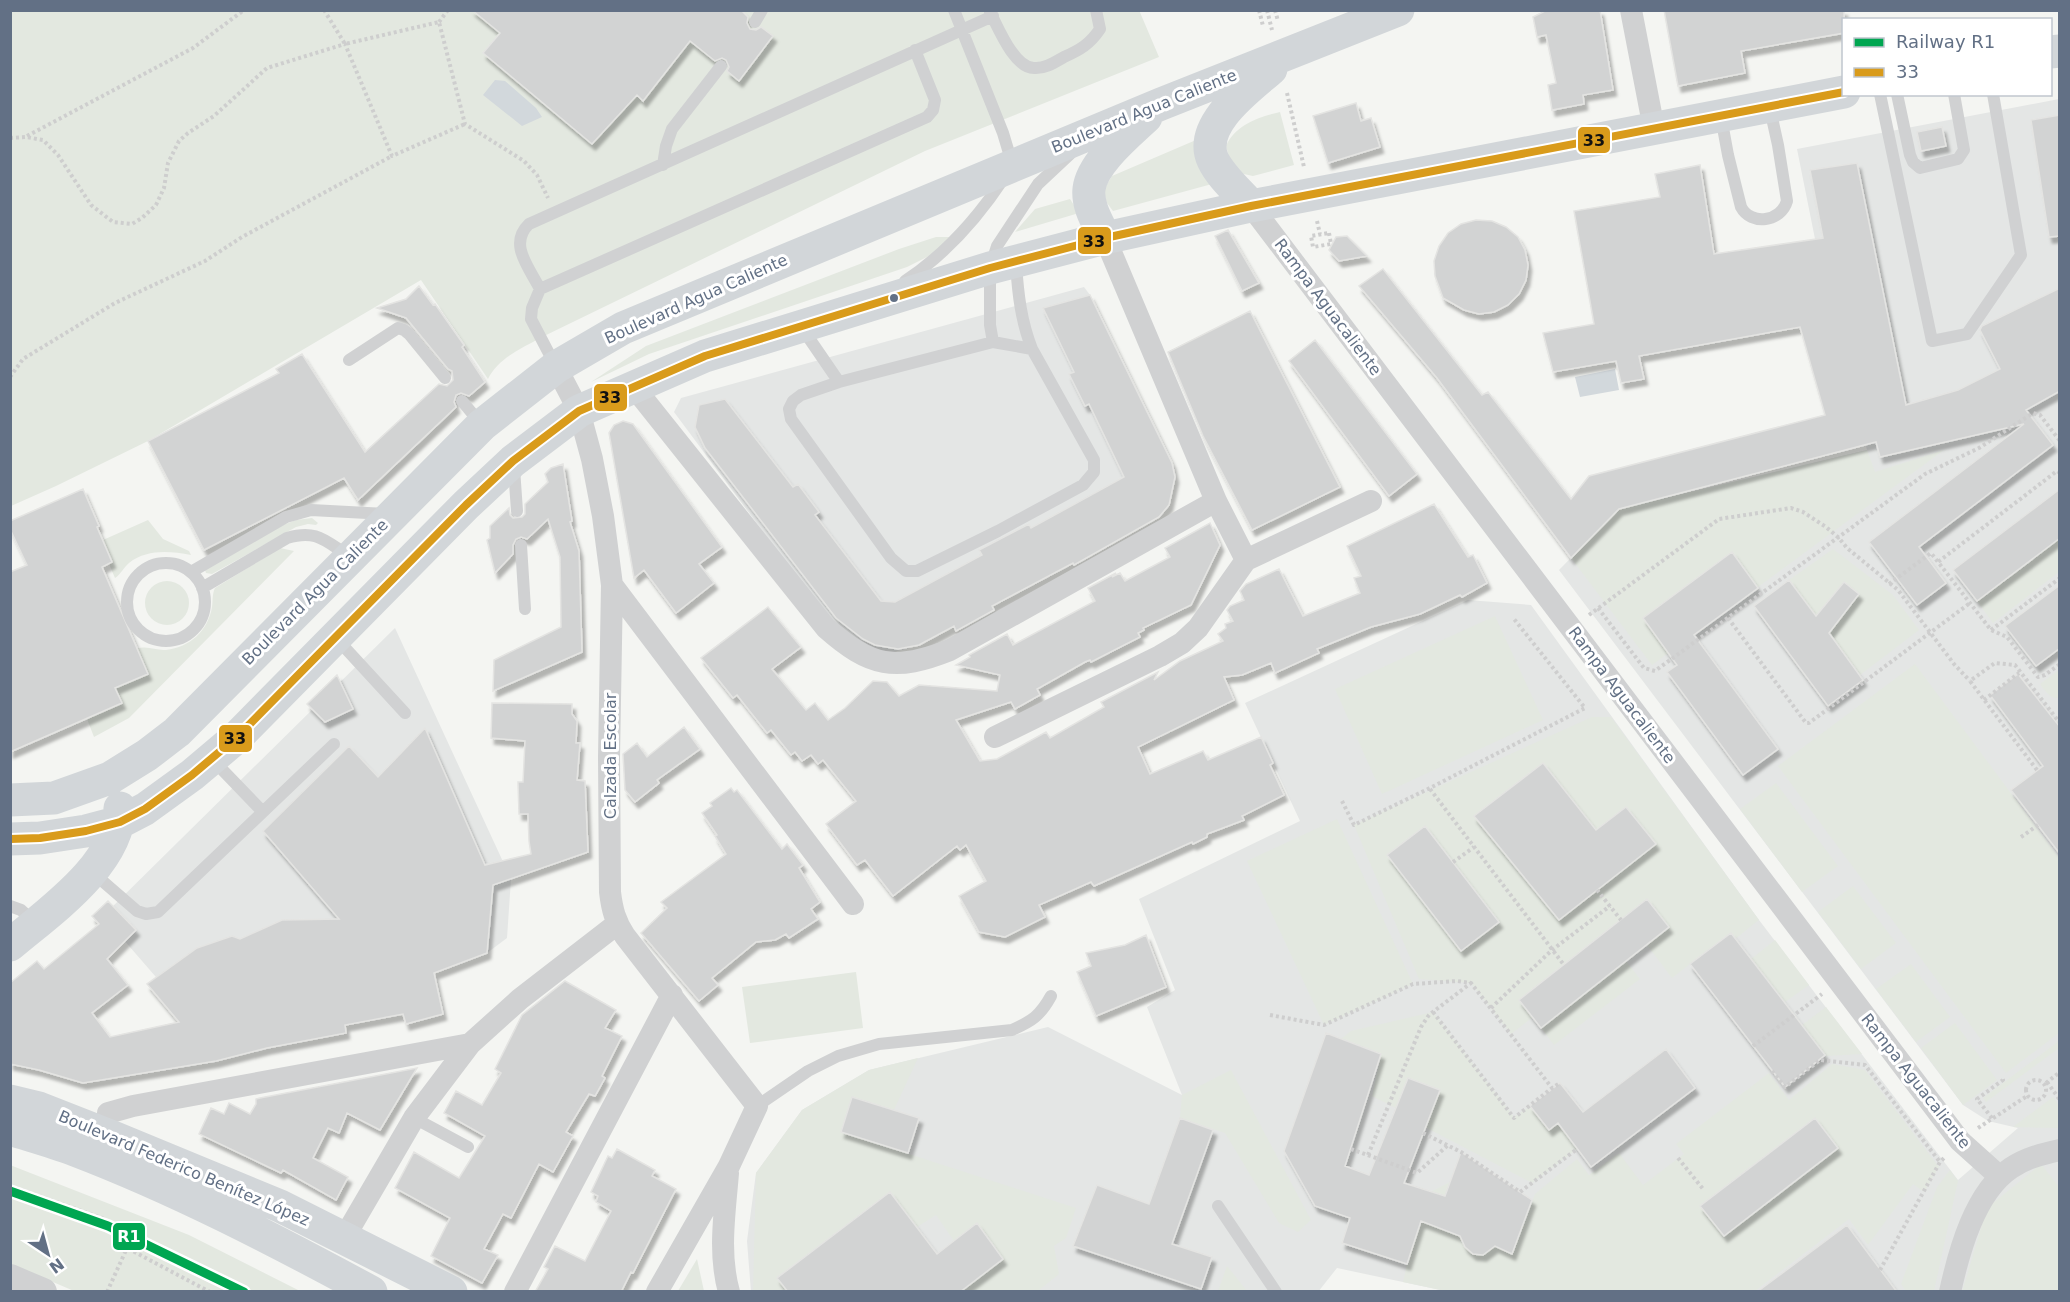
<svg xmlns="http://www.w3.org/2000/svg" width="2070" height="1302" font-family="'DejaVu Sans',sans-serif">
	<defs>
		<filter id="shadow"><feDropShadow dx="3.5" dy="6" stdDeviation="1.5" flood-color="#0004"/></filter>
	</defs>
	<rect width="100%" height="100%" fill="#f4f5f2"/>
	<path fill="#e4e6e5" d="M2059,99v1192l-609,1 -113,-24 -19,24h-567l-4,-51 9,-68 46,-63 67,-40 179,-43 134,68 -35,-88 28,-17 -36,-91 161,-78 -55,-118 223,-103 63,5 228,315 199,260 60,-52 -30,-7 -25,-16 -404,-535 60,-61 248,-59 -52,-211 -18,-90z
		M1084,287l6,8 82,168 3,14 -6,28 -10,12 -240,128 -36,10 -50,-29 -159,-214 7,-14z
		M395,628l116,251 -4,59 -20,15 -70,27 -255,4 -59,-68z"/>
	<path fill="#e3e8e0" d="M1139,10l20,47 -234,94 -385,187c-19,11 -42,20 -52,41l-67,-99 -273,161 -92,45 -45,20 -1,-495z
		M1280,112l14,53 -41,11 -14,-3 -9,-13 -4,-14c9,-21 33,-29 54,-34z
		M1196,140c-2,21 3,29 16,44l-99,27 -6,-8 -4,-12 9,-15z
		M1070,199l9,14 -64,19 20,-23z
		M936,237h14l-15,16 -28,14 -258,87 -58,28 55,-36 253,-97z
		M1867,450l8,22 69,-22 -292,215 -81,-107 48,-49z
		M312,518l6,5 -2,2 -8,-1 -12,3 -84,47 -6,-1 -1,-3 78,-45 13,-5z
		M148,520l15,19 26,12 2,4c-22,-4 -44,-6 -62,8 -6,5 -8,11 -14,15l-6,-14 3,-2 -9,-22z
		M2059,538v34l-66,51 -16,-22z
		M280,548l14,3 -165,167 -35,19 -7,-18 34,-16 -6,-15 33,-14 -11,-25c10,-4 19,2 29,1 24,-3 42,-19 46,-43 1,-6 0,-13 3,-19z
		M1833,549l60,46 26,35 -59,45 -71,-95z
		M145 603a22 22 0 1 1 44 0a22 22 0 1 1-44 0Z
		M1495,616l48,104 -161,74 -47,-105z
		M1915,664l144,194v175l-53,40 -228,-307z
		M2059,670v28c-9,1 -14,-7 -19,-14z
		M1592,717h19l148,203 -24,19 -5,-6 -58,45 -25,-33 -21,16 14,18 -86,66 -21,-28 -22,17 -40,-51 -52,-4 -65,-154z
		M1776,783l62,83 -36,26 -62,-83z
		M1337,819l76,165 -89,41 -77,-164z
		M1853,886l43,57 -35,26 -43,-57z
		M1775,940l34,45 -24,17 -34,-43z
		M1911,964l39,53 -34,25 -40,-53z
		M856,972l7,56 -113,15 -8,-56z
		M1826,1007l36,47 -36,2 -24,-31z
		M1433,1012l81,105 16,-11 19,24 9,-6 19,25 -45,34 -107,-56 15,-37 -31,-12 -13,30 -24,-12 9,-42 -40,-15 10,-8z
		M1955,1023l42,57 -34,25 -42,-57z
		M2059,1041v7l-73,54 -3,-4z
		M918,1058l-24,52 -53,22 235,76 -10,30 -12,8 5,28 -21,17h-78l43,-33 -26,-34 -23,17 -18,-26 -19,12 -27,-35 -113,85 10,14 -34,1 3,-119 46,-63 67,-40z
		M1832,1064l33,6 74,97 -15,25 -11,-8 -45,61 -19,-26 -94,72 -305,1 -47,-10 4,-18 23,-72 20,-10 78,29 7,-17 42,-35 12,16 30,-22 24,32 41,-31 -8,-10 93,-71 20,27z
		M1231,1070l80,150 -13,12 -19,-9 -54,-90 -45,-15 2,-23z
		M2053,1097l6,9v22l-46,-1z
		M2041,1164l18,23v104l-97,1 25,-84z
		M10,1165l179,70 111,56h-226l-63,-27z
		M1950,1170l8,11 -24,110h-28l-5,-7 36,-97z
		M697,1259l7,32h-26z
		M1227,1266l20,25h-29z"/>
	<path fill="#d2d8dc" d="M495,80l10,1 31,27 6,9 -20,9 -39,-31z
		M1615,369l4,21 -39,7 -5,-20z"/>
	<path fill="#d2d3d3" stroke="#e4e4e2" stroke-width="1.5" filter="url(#shadow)" d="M472,10h269l7,7 -1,6 3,6 6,1 5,-3 12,9 -34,45 -12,-10 2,-4 -3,-7 -4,-2 -7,3 -25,-20 -47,60 -6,-6 -45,49 -109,-91 17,-20z
		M1547,10h53l13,80 -30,5 1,9 -32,6 -4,-25 8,-2 -10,-48 -9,2 -4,-20z
		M1664,10h180v23l-103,18 4,22 -67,13z
		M1356,103l5,18 10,-3 9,29 -52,16 -15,-47z
		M2060,115v121l-11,1 -18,-117z
		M1942,127l4,19 -25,5 -4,-19z
		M1857,163l49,242 52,-15 42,-21 -20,-39 2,-4 78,-38v103l-34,19 27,35 -134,102 27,36 -29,22 -48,-63 155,-118 -144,33 -4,-15 -257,67 -48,49 -134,-180 -78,-92 24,-17 99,126 6,-3 83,107 18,-23 236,-61 -25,-88 -161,29 5,23 -23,4 -5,-22 -63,11 -10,-39 51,-9 -20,-113 86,-14 -5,-23 45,-9 14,89 109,-16 -13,-68z
		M1476,220l16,1 14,6 12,10 7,13 3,15 -2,15 -7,14 -11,11 -14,7 -15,2 -15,-4 -21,-12 -8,-22 -1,-15 5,-15 9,-13 13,-9z
		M1228,230l31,53 -17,8 -27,-55z
		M1347,236l20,20 -28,5 -10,-11 7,-13z
		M419,286l14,19 2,-1 29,41 -2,2 23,35 -16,14 -8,-3 -5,2 -2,7 2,5 -98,93 -14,-22 -140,72 -56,-109 131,-68 -3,-4 26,-15 63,98 74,-68 8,2 6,-6 -1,-9 -4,-2 -42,-51 -29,-10 29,-9z
		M1090,295l82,168 3,14 -6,28 -10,12 -85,48 -1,-2 -81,43 2,4 -38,21 -2,-5 -35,19 -21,4 -23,-4 -12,-6 -27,-21 -131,-170 -10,-21 4,-22 26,-6 68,88 5,-3 21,28 -4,3 66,86 14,1 87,-47 -3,-5 50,-26 2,4 93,-51 -35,-73 -4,2 -16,-32 5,-2 -31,-64z
		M1250,311l90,176 -88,43 -49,-94 -35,-84z
		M1315,340l102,134 -28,22 -100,-135z
		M623,421l10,3 89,123 -23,17 15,19 -38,30 -32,-43 -10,8 -25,-145 5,-8z
		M563,464l9,57 -2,1 9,29 3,101 -89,39 1,-31 67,-33 -1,-70 -12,-38 -21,20 -6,-2 -5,2 -3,6v9l-18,19 -8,-33 3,-2v-12l19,-18 1,7 3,3 9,-1 3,-3v-10l23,-22 -3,-8 6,-6z
		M83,489l16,37 -2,1 15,35 -10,5 46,107 -33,14 7,15 -112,49v-180l17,-7 -17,-36v-8z
		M2060,489v49l-83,63 -24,-31z
		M1434,504l34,53 5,-2 14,28 -25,14 -2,-2 -40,19 -49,13 -54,22 2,4 -44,20 -4,-10 -29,12 -18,2 10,23 -96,47 12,27 53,-23 5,9 53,-23 12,26 -3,2 14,30 -42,21 2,4 -37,14v3l-14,7 -1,-2 -98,44 -3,-4 -52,23 6,12 -40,20 -26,-5 -20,-36 27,-15 -20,-36 -6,5 -3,-4 -64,50 -28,-36 -8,5 -31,-41 30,-23 -33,-41 -5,4 -7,-9 -9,6 -7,-9 -4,3 -20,-25 -4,3 -30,-38 -4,3 -32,-40 67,-51 33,40 -29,22 34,41 9,-7 13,17 17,-12 28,-27 14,1 12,14 20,-11 78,6 3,-16 -44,-10 14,-8 -1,-2 38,-21 6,11 82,-44 -7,-13 28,-15 -4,4 8,-4 5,8 45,-24 -5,-9 45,-25 10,22 -29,60 -48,23 1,2 -6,3 2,4 -49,25 -1,-2 -5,2 -48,27 3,6 -25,14 -4,-7 -55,18 24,41 17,-2 49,-27 4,6 54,-31 -3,-5 57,-30 -4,8 26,-19 43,-20 -5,-7 8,-6 -1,-4 8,-3 -6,-11 3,-4 14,-6 -4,-9 6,-7 33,-15 24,47 57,-23 -6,-15 7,-2 -14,-30z
		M1732,552l26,36 -64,47 84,114 -35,26 -76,-103 10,-7 -34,-47z
		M1789,580l27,36 28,-34 15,12 -30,39 34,47 -35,26 -74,-100z
		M2060,585v63l-24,18 -31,-40z
		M2018,674l42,53v127l-49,-64 32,-24 -53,-71z
		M337,675l16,34 -28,13 -18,-18z
		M492,703l80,1v10l5,7 -1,22h4l-3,37 8,1 3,71 -95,33 -6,68 -53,20 9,41 -37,10 -3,-10 -58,11 1,8 -79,15 -51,13 -133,22 -44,-13 -29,-6v-81l27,-22 7,8 55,-45 -7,-8 16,-15 28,29 -29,29 21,26 -36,28 18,24 69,-15 -32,-38 50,-36 35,-12 8,3 42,-19 57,-1 -76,-88 86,-85 29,31 47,-49 60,137 46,-11 -2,-13 -1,-27h-9l-1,-32h5l2,-41 -34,-3z
		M684,727l16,22 -43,31 2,3 -24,19 -10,-12 -2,-36 14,-11 10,14z
		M1543,763l53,67 30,-23 30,37 -97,76 -85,-104z
		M731,788l3,4 3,-2 45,59 5,-5 16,21 -4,3 21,34 -9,7 7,10 -29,19 -3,-4 -11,6 -19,2 -44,36 6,7 -19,16 -58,-68 26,-25 -6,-6 65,-48 -11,-18 2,-1 -15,-22 10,-7 -2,-3z
		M1425,826l74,96 -38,29 -74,-96z
		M1647,899l22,28 -128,101 -22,-28z
		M1731,933l94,122 -40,32 -95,-123z
		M1146,935l20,52 -70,29 -19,-44 14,-6 -5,-13 39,-8z
		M565,981l51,29 -11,18 17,8 -20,40 3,2 -10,18 -6,-2 -23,38 7,4 -20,36 -14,-8 -28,54 -8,-4 -19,35 14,6 -16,28 -51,-27 19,-38 -55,-30 19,-36 45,26 26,-42 -41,-23 12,-22 26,14 19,-32 -6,-4 27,-54z
		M1326,1033l55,21 -36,112 24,9 39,-97 32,12 -36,93 41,13 16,-44 71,48 -20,54 -17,-8 -12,9 -10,-1 -8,-7 -5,-11 -39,-15 -14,43 -65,-21 8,-25 -35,-12 -31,-55z
		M1666,1049l29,39 -104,79 -33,-44 -9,7 -19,-24 30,-23 23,29z
		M417,1068l-37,62 -33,-17 -8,20 -11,-5 -15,30 35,19 -12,23 -53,-30 -2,3 -82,-39 12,-26 13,6 5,-11 21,11 6,-10v-5l4,-1z
		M852,1097l67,21 -11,35 -67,-21z
		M1180,1118l33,12 -41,114 40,13 -11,32 -128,-43 24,-61 52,19z
		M1815,1118l23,30 -114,88 -24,-30z
		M617,1149l38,21 -3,6 24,13 -43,84 -2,-1 -10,20h-86l13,-23 -4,-2 11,-21 30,15 26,-50 -15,-9 2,-6 -7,-4 17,-36 4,2z
		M890,1192l47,62 40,-31 26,36 -43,33h-172l-11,-14z
		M1847,1225l50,67h-140z"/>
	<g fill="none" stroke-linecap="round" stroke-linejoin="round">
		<path stroke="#cecece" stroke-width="4" stroke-dasharray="3 3" stroke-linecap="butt" d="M324,10l21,34 94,-22 26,102 59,37 13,14 11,23
			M1259,10l4,16
			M1267,10l5,20
			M1275,10l3,11
			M439,22l9,-12
			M1287,93l17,74
			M27,136l166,-88 51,-38
			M10,138l16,-1 17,3 15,15 33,50 22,17 19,2 10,-6 14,-13 8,-17 4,-25 11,-22 9,-8 26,-17 53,-48 78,-24 47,112 73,-32
			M1317,221l3,13
			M1329,233l2,11 -18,3 -2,-11z
			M10,377l13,-18 92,-56 90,-42 37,-24 150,-81
			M2060,473l-3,-2 -119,91 53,68 16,7 31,40 7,-2 15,-11
			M1889,584l42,-31 7,9
			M1598,608l46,60 11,3 270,-197 54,-26 54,-35 7,2 20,26
			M1589,615l130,-96 72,-11 12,4 23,15 13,11 8,10 51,42 56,74 16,17
			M1728,618l78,105h3l161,-120
			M1991,630l69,-52
			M1984,700l35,-27
			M2037,770l-67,-89 25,-18 20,2 45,58
			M1430,789l134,176
			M1342,801l12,24 76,-37 155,-80 -71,-89
			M2021,837l17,-12
			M1453,862l21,-15
			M1597,890l24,30
			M1491,1008l61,-58 58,-44
			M1433,1012l81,106 38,-30
			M1270,1015l54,10 89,-41 44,-3 14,2 81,105 8,-5
			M1753,1046l69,-52
			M1772,1071l13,16 35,-27 45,5 75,97
			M2026 1090a10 10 0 1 1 20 0a10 10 0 1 1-20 0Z
			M2047,1082l13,18
			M2046,1083l14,-11
			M1992,1118l-15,-19 26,-19 -1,-2
			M1978,1128l49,-32
			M1423,1133l38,19 59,40 57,-43
			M1351,1149l66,24 31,-28
			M1368,1155l53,-128 8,-12 42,-32
			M1678,1158l25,31
			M10,1186l92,32 25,30 83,44
			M1880,1270l60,-108 6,-6
			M107,1292l20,-44"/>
		<path stroke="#d0d1d2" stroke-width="12" d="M954,10l49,123 9,30
			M990,12c8,15 24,56 44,56 11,1 21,-6 30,-11 16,-7 26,-13 36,-28l-4,-19
			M755,22l7,-12
			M1880,94l52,247 35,-7 54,-79 -28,-161
			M1897,94l13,61 3,7 7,6 38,-9 6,-9 -10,-56
			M1721,117l7,38 13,52c10,19 40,15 46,-6l-9,-56 -8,-36
			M663,165l3,-19 6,-17 49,-63
			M1016,264c2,30 5,57 16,85l62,111v12l-11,13 -85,46 -81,40h-11l-15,-13 -100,-139 -2,-10 4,-8 8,-6 38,-13 154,-40 39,7
			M905,281c41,-27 72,-62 99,-103
			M540,289c-11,-22 -32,-45 -11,-65l464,-208
			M802,328l37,54
			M993,342l-3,-17v-57l7,-22 41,-62 32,-30
			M349,360l49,-32 6,2 5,4 36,44
			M555,365l-24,-46 1,-11 8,-19 387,-172 6,-7 2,-10 -20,-50
			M462,401l19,23
			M514,468l3,43
			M521,545l4,64
			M127 602a39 39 0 1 1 78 0a39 39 0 1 1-78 0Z
			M191,572l95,-55 25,-7 75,4
			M202,588l85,-50c30,-9 38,3 62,18
			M336,638l69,75
			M212,759l51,53
			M92,872l45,39 9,3 12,-2 176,-168
			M10,906l11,4 13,12
			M757,1106l51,-35 30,-15 41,-12 133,-14c20,-9 28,-14 39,-34
			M414,1118l54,29
			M1218,1206l58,86"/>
		<path stroke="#d0d1d2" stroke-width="22" d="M1631,10l23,119
			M1251,206l709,935 39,35
			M1105,238l111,263 30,59
			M556,367l23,44 13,48 11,57 9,69 -3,172 1,135c2,17 5,29 15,44l132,170 -28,60 -72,126
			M633,386l193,242c44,39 69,44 124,22l266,-149
			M612,585l241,319
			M995,737l165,-81 22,-13 16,-15 48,-68 125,-59
			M108,1113l25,-7 337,-62
			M728,1173c-3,39 -10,80 1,119
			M344,1238l70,-120 56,-74 50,-45 97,-75
			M515,1292l157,-297
			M1950,1292c9,-41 25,-100 61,-124 15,-10 31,-14 49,-18"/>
		<path stroke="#d0d1d2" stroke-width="28" d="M10,1278l33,14"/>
		<path stroke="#d2d6d9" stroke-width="33" d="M2050,52l10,-1
			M1251,206c-12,-14 -30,-29 -38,-46 -16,-35 36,-72 58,-91
			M1105,238c-7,-15 -18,-32 -16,-49 3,-26 39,-55 57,-72
			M10,800l44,-2 56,-20 37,-23 30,-23 305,-307 74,-58 67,-39 538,-224 237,-94
			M10,839l30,-1 46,-7 34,-9 25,-13 47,-34 45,-38 229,-232 47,-44 66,-50 126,-55 285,-88 115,-30 146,-32 593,-114
			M10,945c40,-34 108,-80 110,-137
			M10,1101l29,7 74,29 167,69 171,86
			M10,1129c22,7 44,13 65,21 102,39 200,90 296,142"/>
		<g stroke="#fff" stroke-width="12">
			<path id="bus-1" d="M10,839l30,-1 46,-7 34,-9 25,-13 47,-34 45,-38 229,-232 47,-44 66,-50 126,-55 285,-88 115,-30 146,-32 593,-114"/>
		</g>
		<use href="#bus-1" stroke="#d99b1b" stroke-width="8"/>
		<g stroke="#fff" stroke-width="14">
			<path id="rail-1" d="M10,1191l98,35 136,66"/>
		</g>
		<use href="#rail-1" stroke="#00a651" stroke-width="9"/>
	</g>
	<circle fill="#627085" stroke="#fff" stroke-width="2" cx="894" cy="298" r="5"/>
	<g text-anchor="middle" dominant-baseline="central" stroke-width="6" stroke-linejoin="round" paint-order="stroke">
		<g font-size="16" fill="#627085" stroke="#fff">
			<text transform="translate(1144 111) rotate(-22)">Boulevard Agua Caliente</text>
			<text transform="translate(696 299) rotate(-24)">Boulevard Agua Caliente</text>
			<text transform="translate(1328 307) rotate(53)">Rampa Aguacaliente</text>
			<text transform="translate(315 592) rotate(-45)">Boulevard Agua Caliente</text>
			<text transform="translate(1622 695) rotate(53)">Rampa Aguacaliente</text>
			<text transform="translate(610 756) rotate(-90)">Calzada Escolar</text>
			<text transform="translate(1916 1081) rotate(52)">Rampa Aguacaliente</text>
			<text transform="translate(184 1168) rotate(23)">Boulevard Federico Benítez López</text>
		</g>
	</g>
	<g stroke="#fff" stroke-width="2">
		<rect x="1577" y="126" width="34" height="28" rx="6" fill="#d99b1b"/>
		<rect x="1077" y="226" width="35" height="29" rx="6" fill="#d99b1b"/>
		<rect x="593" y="383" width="35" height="29" rx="6" fill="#d99b1b"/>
		<rect x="218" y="724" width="35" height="29" rx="6" fill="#d99b1b"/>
		<rect x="112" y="1222" width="34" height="29" rx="6" fill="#00a651"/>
	</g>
	<g font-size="16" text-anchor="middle" font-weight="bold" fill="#fff">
		<text x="129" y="1242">R1</text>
	</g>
	<g font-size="16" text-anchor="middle" font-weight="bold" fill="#111">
		<text x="1594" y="146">33</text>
		<text x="1094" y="247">33</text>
		<text x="610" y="403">33</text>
		<text x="235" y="744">33</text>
	</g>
	<rect width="2070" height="1302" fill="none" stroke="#627085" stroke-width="24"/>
	<rect x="1842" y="18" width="210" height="78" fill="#ffffff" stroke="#c0c6ce" stroke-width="1.5"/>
	<rect x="1854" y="38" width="30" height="9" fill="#00a651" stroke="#c0c6ce" stroke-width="1.5"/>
	<text x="1896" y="48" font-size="18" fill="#627085">Railway R1</text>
	<rect x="1854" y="68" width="30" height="9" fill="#d99b1b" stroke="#c0c6ce" stroke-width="1.5"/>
	<text x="1896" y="78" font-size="18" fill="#627085">33</text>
	<g transform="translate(48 1254) rotate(144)" stroke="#ffffff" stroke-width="4.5" paint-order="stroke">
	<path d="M0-4.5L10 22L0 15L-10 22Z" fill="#627085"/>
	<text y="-9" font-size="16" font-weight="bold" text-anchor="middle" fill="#627085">N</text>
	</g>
</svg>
